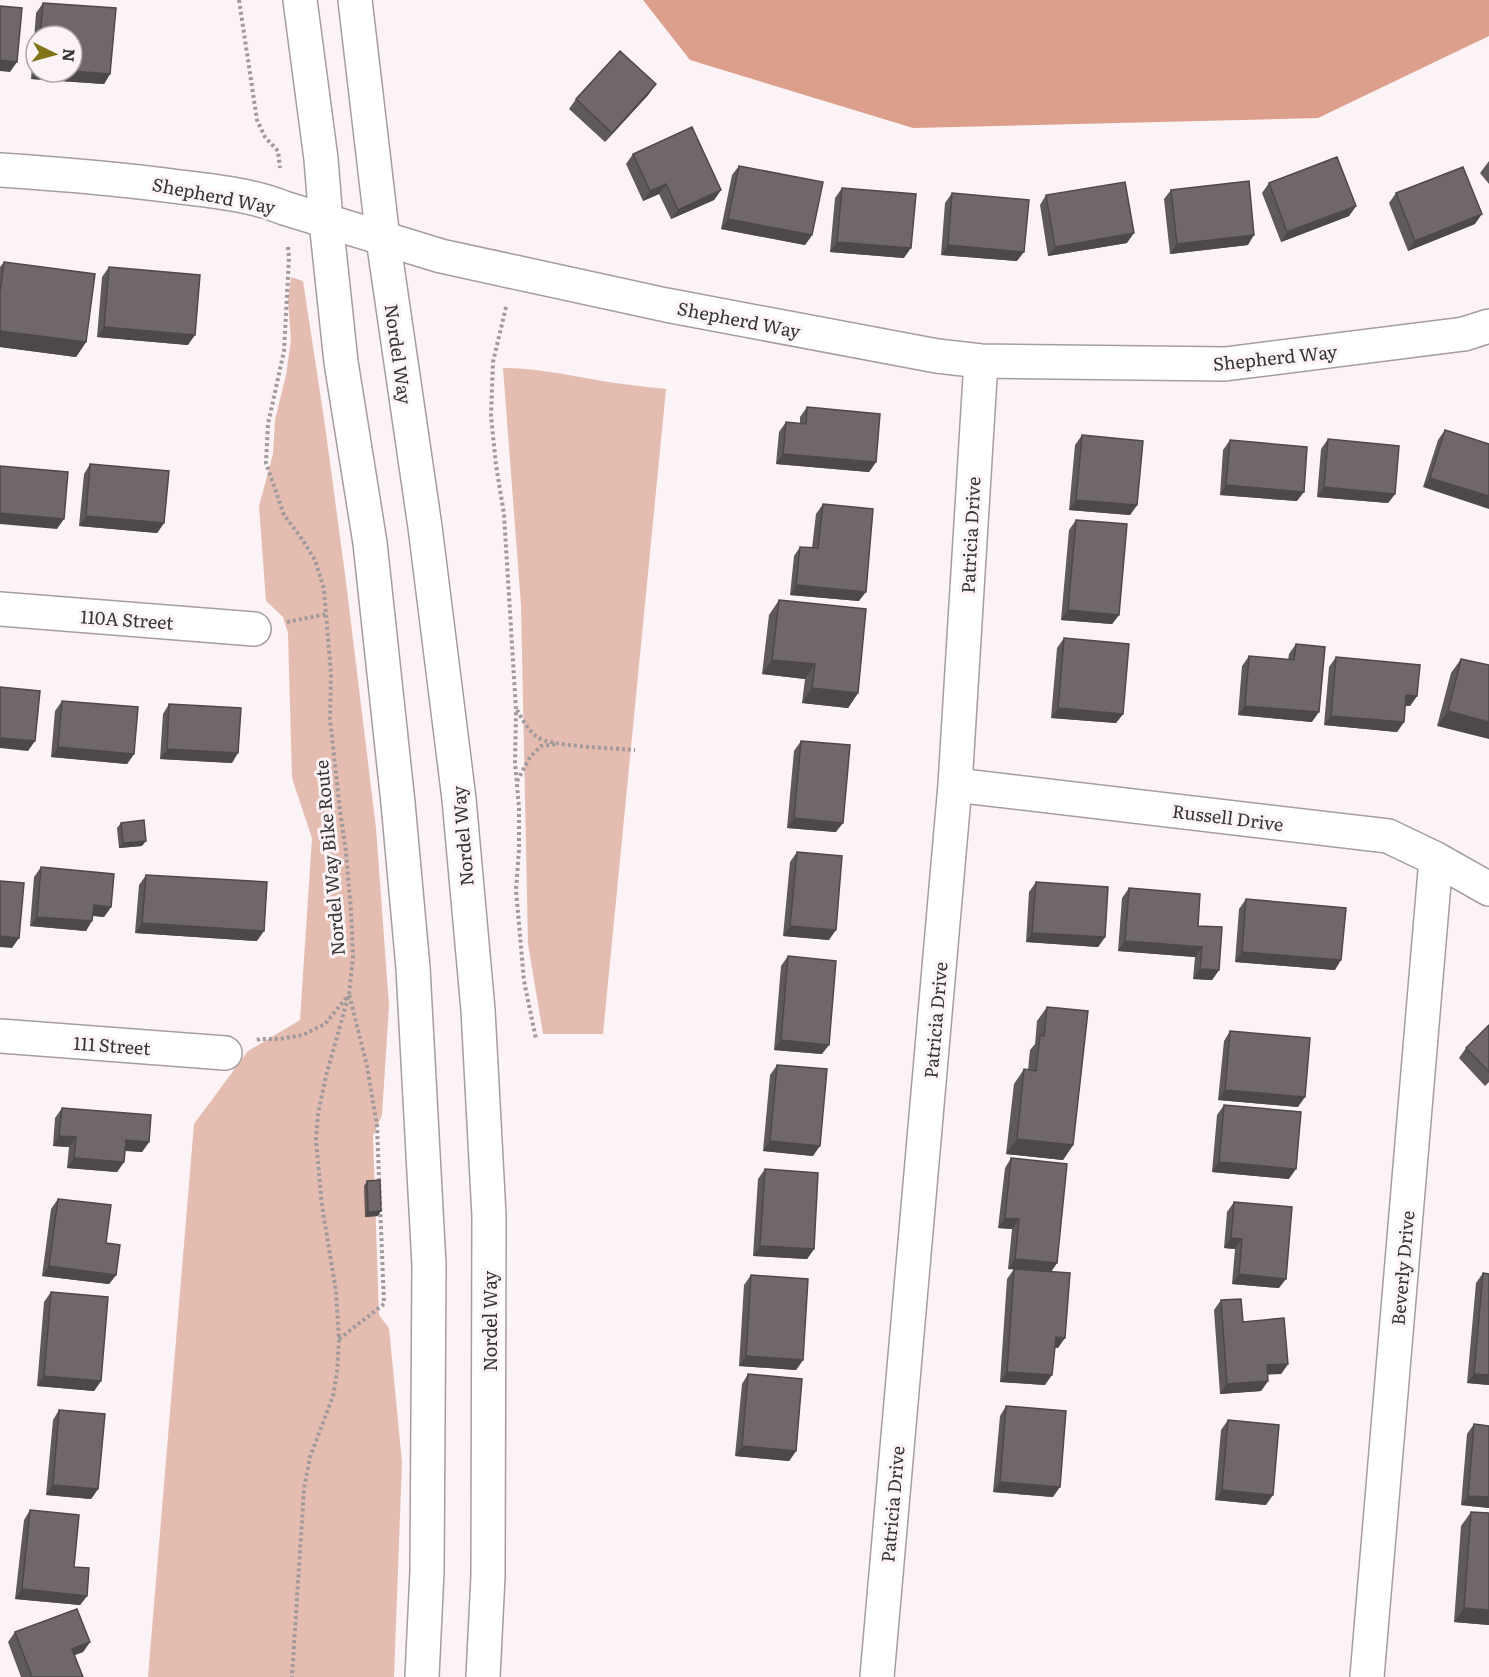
<svg xmlns="http://www.w3.org/2000/svg" width="1489" height="1677" font-family="Literata,serif">
	<rect width="100%" height="100%" fill="#fbf3f5"/>
	<path fill="#e5bdb0" d="M291,277l12,4 22,144 21,157 30,246 13,178 -7,109 -9,21 6,179 10,13 13,134 -8,215h-246l46,-553 54,-73 52,-31 12,-182 -20,-60 -4,-145 -5,-16 -17,-16 -7,-95 14,-52 2,-34 11,-45 5,-35 -3,-40z
		M503,368c30,0 59,6 88,11 25,5 50,7 75,10l-63,645h-60l-15,-90 -7,-339z"/>
	<path fill="#db9f8b" d="M643,0h846v36l-171,82 -405,10 -223,-68z"/>
	<g fill="none" stroke-linecap="round" stroke-linejoin="round">
		<g stroke="#a59d9f" stroke-width="36">
			<path id="minor" d="M0,170c60,4 120,9 180,17 33,4 73,8 104,21l157,48 225,49 271,51 44,5 244,3 239,-30 25,-8
				M0,609l254,20
				M955,785l433,51 48,23 53,30
				M0,1036l225,17
				M877,1677l78,-892 26,-424
				M1367,1677l69,-818"/>
		</g>
		<g stroke="#a59d9f" stroke-width="36">
			<path id="major" d="M300,0l21,159 5,62 15,141 29,181 28,260 15,165 16,297 -2,306 -5,106
				M355,0l28,239 42,288 34,272 19,211 11,206 -1,360 -5,101"/>
		</g>
		<path stroke="#a09a9c" stroke-width="4" stroke-dasharray="3 3" stroke-linecap="butt" d="M239,0l18,120 8,17 13,14 2,17
			M288,247l1,11 -5,93 -16,73 -2,39 18,52 18,24 13,21 9,29 7,86 -1,44 10,92 6,41 5,59 2,47 -4,36 -23,82 -8,38 -2,26 6,66 14,85 3,48 -2,33 -4,24 -23,61 -6,32 -12,188
			M506,307l-13,55 -2,54 5,49 8,49 12,196 -1,52 4,46v42l-3,40 8,91 12,58
			M287,622l40,-8
			M517,710c5,9 11,20 20,27 13,10 79,11 98,13
			M517,781l13,-24 11,-11 16,-2
			M257,1040l3,-1h20l23,-4 22,-11 22,-27
			M339,1339l45,-35 -7,-178 -10,-60 -18,-72"/>
		<use href="#minor" stroke="#fff" stroke-width="33"/>
		<use href="#major" stroke="#fff" stroke-width="33"/>
	</g>
	<path fill="#605959" fill-rule="evenodd" d="M43,3l73,5 -6,66 -6,10 -73,-5 5,-66zM36,36h36v36h-36z
		M649,94l-44,48 -36,-33 7,-10z
		M633,154l88,36 -7,10 -43,19 -12,-25 -16,7 -17,-37z
		M1489,161v23l-9,-11z
		M739,166l73,69 -7,10 -84,-16 11,-54z
		M1269,183l87,23 -7,10 -68,26 -19,-49z
		M842,188l62,70 -74,-6 5,-54z
		M1171,190l77,55 -78,9 -6,-55z
		M952,193l65,68 -76,-6 4,-52z
		M1396,193l79,31 -67,27 -19,-48z
		M1046,195l81,48 -79,13 -8,-51z
		M4,262l82,80 -10,15 -76,-10v-80z
		M109,267l79,78 -91,-8 5,-60z
		M807,407l69,55 -7,10 -93,-8 3,-32 7,-10 14,2v-7z
		M1445,430l44,14 -66,43 15,-47z
		M1082,435l55,70 -7,10 -61,-5 6,-65z
		M1328,439l67,55 -7,9 -71,-6 4,-48z
		M1230,440l67,61 -77,-6 3,-45z
		M90,464l74,59 -7,10 -78,-7 5,-52z
		M823,504l36,97 -69,-6 4,-39 6,-9 12,1 4,-34z
		M1076,520l43,95 -7,9 -51,-4 8,-90z
		M779,600l79,93 -10,15 -46,-5 3,-24 -43,-5 7,-59z
		M1064,638l59,76 -7,9 -65,-5 6,-70z
		M1296,644l16,78 -74,-7 4,-49 7,-10 39,4 1,-6z
		M1336,657l81,39 -7,10 -5,-1 -1,17 -7,10 -73,-7 5,-58z
		M1461,659l28,6 -52,61 14,-53z
		M62,701l72,53 -7,10 -76,-7 4,-46z
		M169,704l63,59 -72,-4 3,-45z
		M801,741l35,91 -49,-4 7,-77z
		M121,823l21,23 -23,2 -2,-20z
		M797,852l32,88 -46,-4 7,-74z
		M41,867l70,40 -7,10 -11,-1 -7,15 -56,-5 4,-49z
		M146,875l111,66 -122,-8 4,-48z
		M1036,882l69,55 -7,10 -72,-5 3,-50z
		M1129,888l69,38 21,44 -7,10 -19,-1 2,-22 -77,-6 4,-53z
		M1246,899l89,71 -100,-8 4,-53z
		M788,956l34,98 -48,-4 7,-84z
		M1047,1007l26,138 -10,15 -57,-6 8,-70 10,-15 4,1 2,-20 5,-6 2,-23z
		M1489,1025v57l-4,4 -26,-28 7,-10z
		M1230,1031l68,76 -80,-7 6,-59z
		M777,1065l36,91 -50,-5 7,-76z
		M1224,1105l65,74 -77,-7 5,-57z
		M62,1108l87,34 -7,10 -17,-1 -1,11 -7,10 -50,-4 2,-21 -16,-1 2,-28z
		M1011,1158l46,105 -6,9 7,76 -3,-1 -10,38 -45,-3 7,-103 7,-10h-6l4,-40 -14,-1 7,-60z
		M765,1169l49,80 -7,10 -54,-3 5,-77z
		M367,1181l11,35 -13,1 -1,-31z
		M58,1199l48,44 10,32 -7,9 -67,-8 9,-67z
		M1234,1202l45,86 -47,-4 3,-35 -11,-1 3,-36z
		M1483,1273l6,1v111l-22,-2 9,-100z
		M751,1275l52,85 -7,10 -57,-4 5,-81z
		M51,1292l50,89 -7,10 -57,-5 7,-84z
		M1221,1300l67,64 -7,10h-13v7l-7,10 -41,3 -6,-84z
		M748,1374l48,77 -7,10 -54,-5 7,-72z
		M1006,1406l47,91 -60,-5 7,-76z
		M59,1410l39,79 -7,10 -45,-4 7,-75z
		M1228,1420l38,85 -51,-5 6,-70z
		M1474,1424l15,2v82l-28,-3 6,-71z
		M30,1510l44,57 13,29 -7,9 -65,-6 9,-79z
		M1471,1512l18,113 -35,-3 7,-96z
		M15,1632l75,10 -7,10 -9,3 9,22h-62l-13,-35z"/>
	<path fill="#4e4949" d="M0,60l17,2 -7,10 -10,-1z
		M72,71l38,3 -6,10 -73,-5 5,-7z
		M656,84l-7,10 -44,48 7,-9z
		M666,184l-7,10 -16,7 7,-10z
		M721,190l-7,10 -43,19 7,-9z
		M1356,206l-7,10 -68,26 6,-10z
		M1482,214l-7,10 -67,27 7,-10z
		M728,219l84,16 -7,10 -84,-16z
		M1134,233l-7,10 -79,13 7,-9z
		M1254,235l-6,10 -78,9 7,-10z
		M837,242l74,6 -7,10 -74,-6z
		M948,245l76,7 -7,9 -76,-6z
		M104,327l91,8 -7,10 -91,-8z
		M0,331l86,11 -10,15 -76,-10z
		M783,454l93,8 -7,10 -93,-8z
		M1430,478l59,18v13l-66,-22z
		M1226,485l78,7 -7,9 -77,-6z
		M1324,487l71,7 -7,9 -71,-6z
		M1076,500l61,5 -7,10 -61,-5z
		M0,513l64,6 -7,10 -57,-5z
		M86,516l78,7 -7,10 -78,-7z
		M796,585l70,7 -7,9 -69,-6z
		M1068,610l51,5 -7,9 -51,-4z
		M772,660l43,4 -10,15 -43,-5z
		M812,688l46,5 -10,15 -46,-5z
		M1406,695l11,1 -7,10 -11,-1z
		M1245,706l74,6 -7,10 -74,-7z
		M1058,708l65,6 -7,9 -65,-5z
		M1448,711l41,11v17l-52,-13z
		M1331,716l73,6 -7,10 -73,-7z
		M0,738l35,3 -7,10 -28,-3z
		M58,747l76,7 -7,10 -76,-7z
		M167,749l71,4 -6,10 -72,-4z
		M794,818l49,5 -7,9 -49,-4z
		M146,841l-4,5 -23,2 4,-5z
		M94,905l17,2 -7,10 -17,-2z
		M37,917l55,4 -6,10 -56,-5z
		M142,923l122,8 -7,10 -122,-8z
		M790,926l46,4 -7,10 -46,-4z
		M1032,933l73,4 -7,10 -72,-5z
		M0,936l19,2 -7,10 -12,-1z
		M1125,941l77,6 -7,10 -77,-6z
		M1242,952l99,8 -6,10 -100,-8z
		M1200,969l19,1 -7,10 -19,-1z
		M781,1040l48,5 -7,9 -48,-4z
		M1225,1090l80,7 -7,10 -80,-7z
		M59,1136l17,1 -7,10 -16,-1z
		M1017,1139l56,6 -10,15 -57,-6z
		M126,1140l23,2 -7,10 -23,-2z
		M770,1141l50,5 -7,10 -50,-5z
		M74,1158l50,4 -7,10 -50,-4z
		M1219,1162l77,7 -7,10 -77,-7z
		M381,1211l-3,5 -13,1 3,-5z
		M1005,1218l14,1 -7,10 -14,-1z
		M1231,1238l11,1 -7,10 -11,-1z
		M760,1246l54,3 -7,10 -54,-3z
		M1015,1259l42,4 -7,10 -42,-4z
		M49,1266l67,9 -7,9 -67,-8z
		M1239,1274l47,5 -7,9 -47,-4z
		M1056,1337l9,1 -7,10 -9,-1z
		M746,1356l57,4 -7,10 -57,-4z
		M1288,1364l-7,10 -21,1 7,-10z
		M1007,1372l45,3 -7,10 -45,-3z
		M1474,1374l15,1v10l-22,-2z
		M44,1376l57,5 -7,10 -57,-5z
		M1268,1381l-7,10 -41,3 7,-10z
		M742,1446l54,5 -7,10 -54,-5z
		M1000,1482l60,5 -7,10 -60,-5z
		M53,1485l45,4 -7,10 -45,-4z
		M1222,1490l51,5 -7,10 -51,-5z
		M1468,1496l21,1v11l-28,-3z
		M22,1589l65,7 -7,9 -65,-6z
		M1464,1608l25,2v15l-35,-3z
		M90,1642l-7,10 -18,7 7,-10z"/>
	<path fill="#706868" stroke="#4e4949" stroke-width="1.5" d="M43,3l73,5 -6,66 -38,-3v-35h-32z
		M0,6l22,2 -5,54 -17,-2z
		M620,51l36,33 -44,49 -36,-34z
		M692,127l29,63 -43,20 -12,-26 -16,7 -17,-37z
		M1337,157l19,49 -69,26 -18,-49z
		M739,166l84,16 -11,53 -84,-16z
		M1463,167l19,47 -67,27 -19,-48z
		M1249,181l5,54 -77,9 -6,-54z
		M1125,182l9,51 -79,14 -9,-52z
		M842,188l74,6 -5,54 -74,-6z
		M952,193l77,7 -5,52 -76,-7z
		M4,262l91,12 -9,68 -86,-11v-39z
		M109,267l91,8 -5,60 -91,-8z
		M807,407l73,7 -4,48 -93,-8 3,-32 20,2z
		M1445,430l44,14v52l-59,-18z
		M1082,435l61,6 -6,64 -61,-5z
		M1328,439l71,7 -4,48 -71,-7z
		M1230,440l77,7 -3,45 -78,-7z
		M90,464l79,7 -5,52 -78,-7z
		M0,466l68,6 -4,47 -64,-6z
		M823,504l50,5 -7,83 -70,-7 4,-38 18,1z
		M1076,520l51,4 -8,91 -51,-5z
		M779,600l87,9 -8,84 -46,-5 3,-24 -43,-4z
		M1064,638l65,6 -6,70 -65,-6z
		M1296,644l29,3 -6,65 -74,-6 4,-50 45,4z
		M1336,657l84,8 -3,31 -11,-1 -2,27 -73,-6z
		M1461,659l28,6v57l-41,-11z
		M0,687l40,4 -5,50 -35,-3z
		M62,701l76,6 -4,47 -76,-7z
		M169,704l72,4 -3,45 -71,-4z
		M801,741l49,4 -7,78 -49,-5z
		M144,820l2,21 -23,2 -2,-20z
		M797,852l45,4 -6,74 -46,-4z
		M41,867l73,7 -3,33 -17,-2 -2,16 -55,-4z
		M146,875l121,7 -3,49 -122,-8z
		M0,881l24,2 -5,55 -19,-2z
		M1036,882l72,5 -3,50 -73,-4z
		M1129,888l71,6 -2,32 24,1 -3,43 -19,-1 2,-22 -77,-6z
		M1246,899l100,9 -5,52 -99,-8z
		M788,956l48,5 -7,84 -48,-5z
		M1047,1007l41,4 -15,134 -56,-6 7,-70 12,2 4,-36 4,1z
		M1489,1025v47l-23,-24z
		M1230,1031l80,7 -5,59 -80,-7z
		M777,1065l50,4 -7,77 -50,-5z
		M1224,1105l77,7 -5,57 -77,-7z
		M62,1108l89,7 -2,27 -23,-2 -2,22 -50,-4 2,-21 -17,-1z
		M1011,1158l56,6 -10,99 -42,-4 4,-40 -14,-1z
		M765,1169l53,4 -4,76 -54,-3z
		M380,1180l1,31 -13,1 -1,-31z
		M58,1199l53,6 -5,38 14,2 -4,30 -67,-9z
		M1234,1202l58,5 -6,72 -47,-5 3,-35 -11,-1z
		M1014,1269l56,4 -5,65 -9,-1 -4,38 -45,-3z
		M1483,1273l6,1v101l-15,-1z
		M751,1275l57,4 -5,81 -57,-4z
		M51,1292l57,5 -7,84 -57,-5z
		M1241,1299l2,23 41,-4 4,46 -21,1 1,16 -41,3 -6,-84z
		M748,1374l54,5 -6,72 -54,-5z
		M1006,1406l60,5 -6,76 -60,-5z
		M59,1410l46,4 -7,75 -45,-4z
		M1228,1420l51,5 -6,70 -51,-5z
		M1474,1424l15,2v71l-21,-1z
		M30,1510l49,5 -5,52 15,1 -2,28 -65,-7z
		M1471,1512l18,1v97l-25,-2z
		M77,1609l13,33 -18,7 11,28h-51l-17,-45z"/>
	<g text-anchor="middle" dominant-baseline="central" stroke-width="6" stroke-linejoin="round" paint-order="stroke">
		<g font-size="18" fill="#373435" stroke="#fbf3f5">
			<text transform="translate(214 195) rotate(11)">Shepherd Way</text>
			<text transform="translate(739 319) rotate(11)">Shepherd Way</text>
			<text transform="translate(399 354) rotate(82)">Nordel Way</text>
			<text transform="translate(1275 357) rotate(-6)">Shepherd Way</text>
			<text transform="translate(970 535) rotate(-87)">Patricia Drive</text>
			<text transform="translate(127 619) rotate(4)">110A Street</text>
			<text transform="translate(1228 817) rotate(7)">Russell Drive</text>
			<text transform="translate(462 836) rotate(-95)">Nordel Way</text>
			<text transform="translate(329 858) rotate(-95)">Nordel Way Bike Route</text>
			<text transform="translate(935 1020) rotate(-85)">Patricia Drive</text>
			<text transform="translate(112 1045) rotate(4)">111 Street</text>
			<text transform="translate(1402 1268) rotate(-85)">Beverly Drive</text>
			<text transform="translate(489 1321) rotate(-90)">Nordel Way</text>
			<text transform="translate(892 1504) rotate(-85)">Patricia Drive</text>
		</g>
	</g>
	<g transform="translate(54 54) rotate(95)"><circle r="28" fill="#fbf3f5" stroke="#ada7a8" stroke-width="1.5"/>
	<path d="M0-4.5L10 22L0 15L-10 22Z" fill="#817416"/>
	<text y="-9" font-size="16" font-weight="bold" text-anchor="middle" fill="#373435">N</text>
	</g>
</svg>
